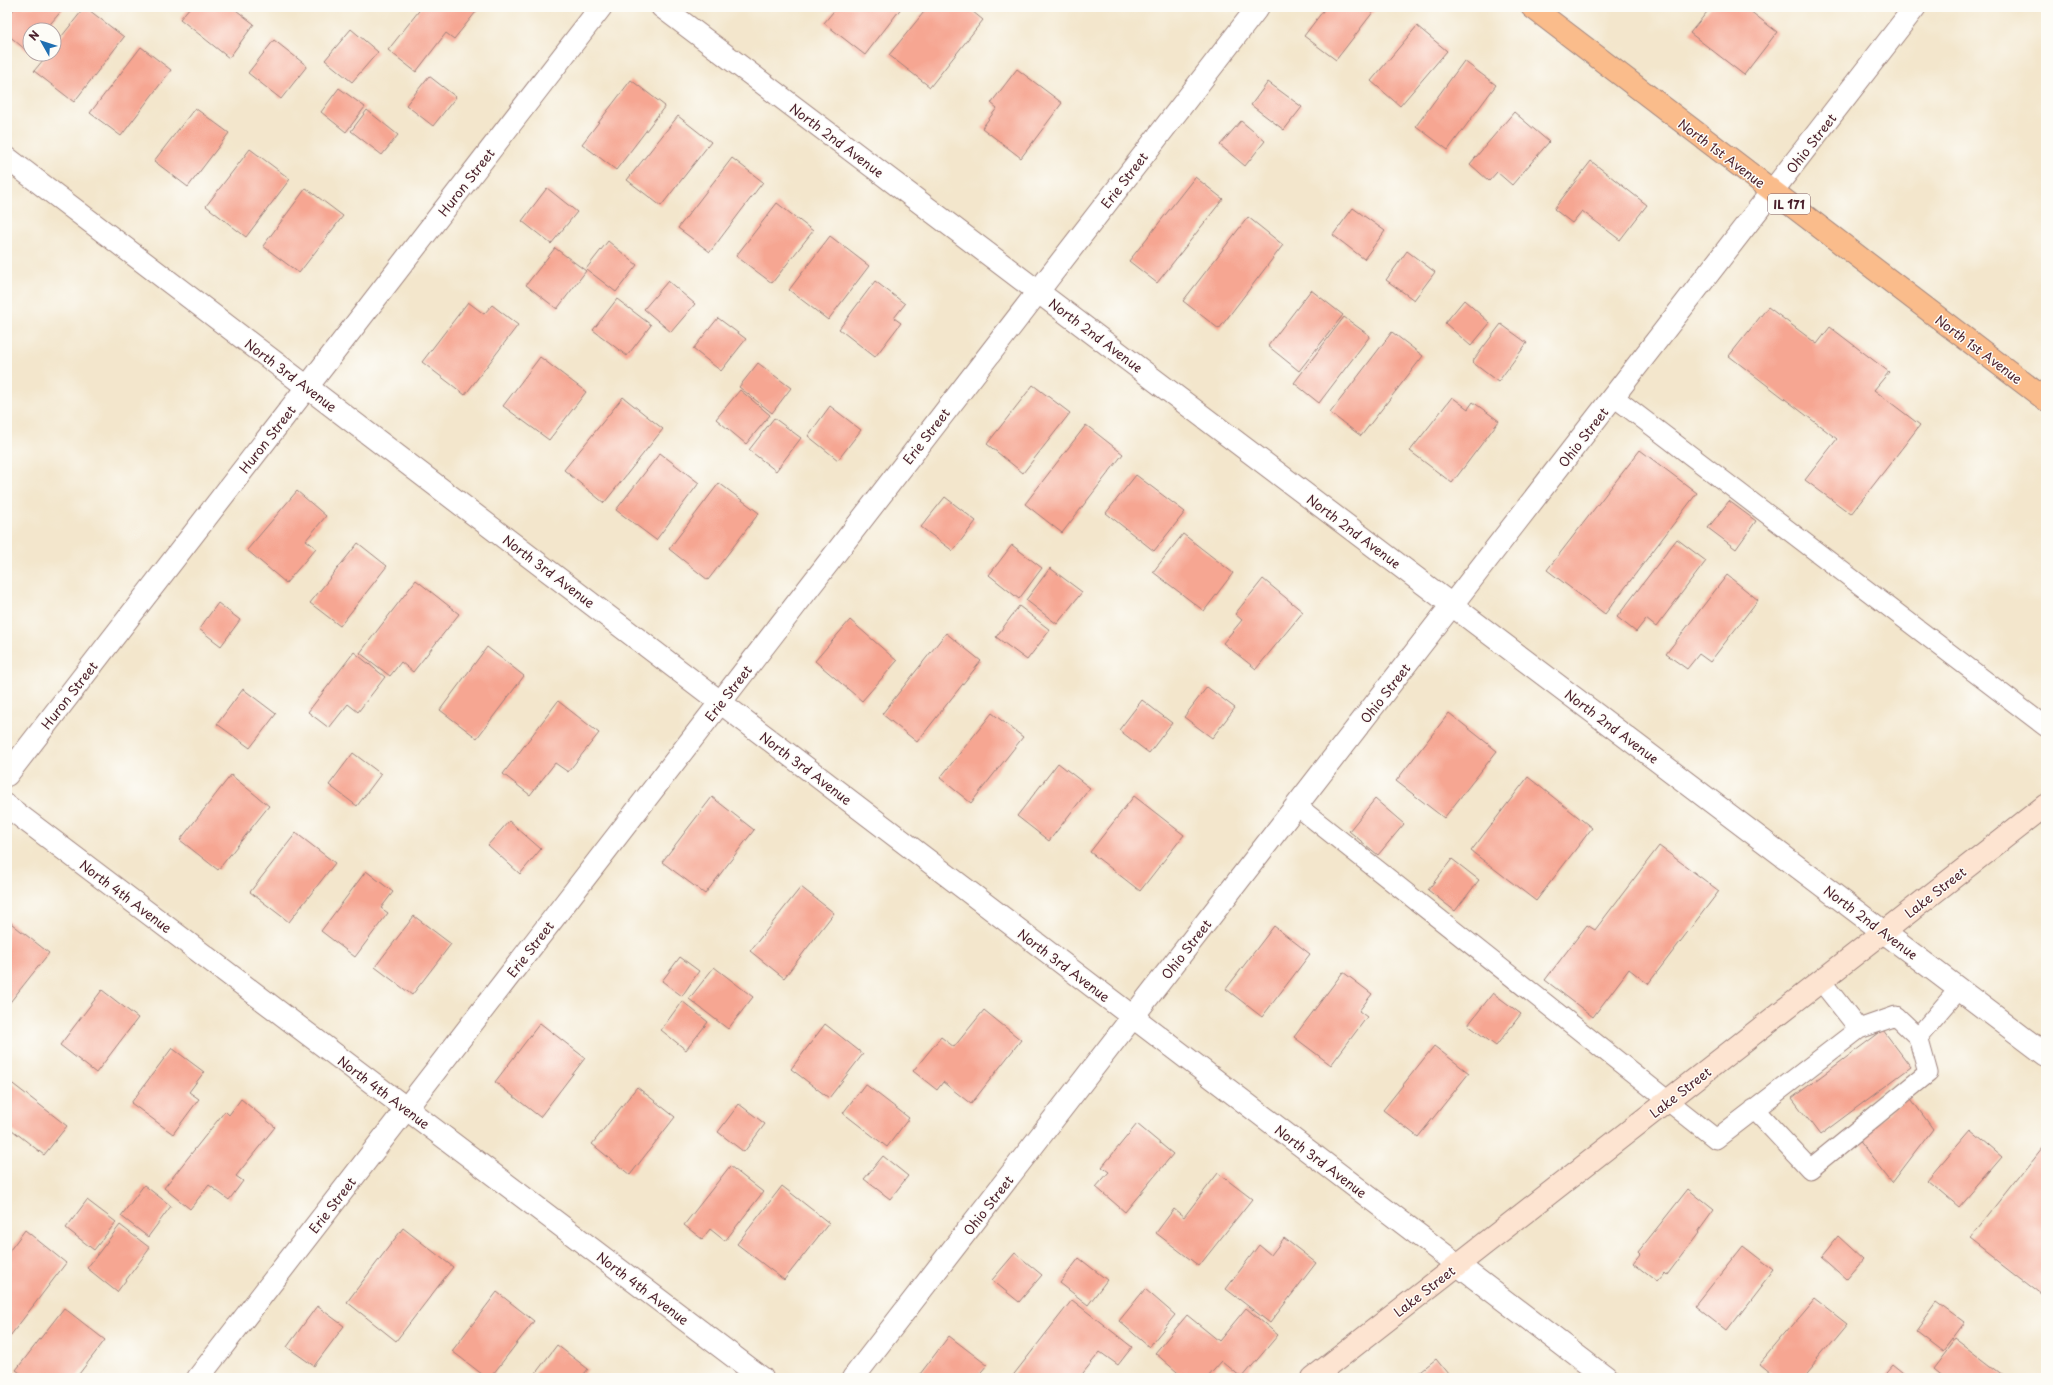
<svg xmlns="http://www.w3.org/2000/svg" width="2053" height="1385" font-family="'Playpen Sans',sans-serif">
	<rect width="100%" height="100%" fill="#fdfcf7"/>
	<filter id="ink" filterUnits="userSpaceOnUse"><feTurbulence type="fractalNoise" baseFrequency=".025" numOctaves="2"/><feDisplacementMap in="SourceGraphic" scale="8" xChannelSelector="R" yChannelSelector="G"/><feConvolveMatrix kernelMatrix="1 2 1 2 8 2 1 2 1" color-interpolation-filters="sRGB"/></filter>
	<filter id="wash" filterUnits="userSpaceOnUse"><feTurbulence type="fractalNoise" baseFrequency=".012" numOctaves="4" result="noise"/><feDisplacementMap in="SourceGraphic" scale="16" xChannelSelector="R" yChannelSelector="G"/><feGaussianBlur stdDeviation="0.9" result="paint"/><feColorMatrix in="noise" values="0 0 0 0 0 0 0 0 0 0 0 0 0 0 0 0 0 1.4 0 .05"/><feComposite in="paint" operator="in"/></filter>
	<g filter="url(#wash)">
		<rect width="100%" height="100%" fill="#f3e6cc"/>
		<g id="blocks">
			<path fill="#f6a692" d="M16,7h48v1l-19,22h-15v18l-3,3 -20,-17v-17z
				M85,7l39,30 -50,65 -40,-31 14,-17h6v-8z
				M190,7h42l22,17 -25,34 -49,-39z
				M422,7h58l-26,32 -8,-6 -30,39 -28,-22z
				M837,7h65l-37,48 -41,-32z
				M928,7h39l16,13 -53,67 -41,-32z
				M1326,7h51l-41,53 -32,-24z
				M1711,7h34l32,25 -33,43 -54,-42z
				M1417,26l30,25 -47,55 -29,-25z
				M351,29l27,23 -26,30 -27,-22z
				M274,40l33,26 -26,33 -33,-26z
				M141,47l30,23 -50,66 -31,-23z
				M1464,61l32,24 -48,65 -32,-24z
				M1017,69l45,34 -41,55 -39,-30 15,-20 -6,-5z
				M429,76l27,21 -23,29 -27,-21z
				M631,80l34,26 -49,64 -34,-26z
				M1268,82l34,25 -18,23 -33,-25z
				M339,88l26,19 -19,25 -25,-20z
				M195,108l34,25 -41,54 -34,-26z
				M367,110l31,25 -16,20 -31,-24z
				M1514,112l35,30 -37,43 -15,-13 -8,9 -19,-17z
				M678,116l33,26 -50,64 -34,-26z
				M1241,121l24,20 -20,25 -25,-21z
				M250,149l40,30 -44,58 -40,-31z
				M732,158l31,24 -53,70 -32,-24z
				M1591,161l56,44 -27,35 -38,-29 -10,12 -18,-14z
				M1195,177l28,22 -66,84 -28,-22z
				M306,188l37,28 -44,57 -36,-27z
				M547,188l30,24 -26,32 -29,-23z
				M777,203l36,28 -41,52 -36,-27z
				M1353,208l32,23 -21,28 -31,-24z
				M1248,217l35,28 -64,84 -36,-28z
				M830,236l39,30 -41,54 -39,-30z
				M608,241l29,24 -21,27 -30,-23z
				M555,248l31,23 -29,38 -31,-24z
				M1407,251l28,21 -21,28 -28,-20z
				M668,281l27,23 -24,28 -27,-23z
				M875,281l30,23 -11,14 7,5 -26,34 -36,-28z
				M1311,290l32,25 -44,56 -31,-25z
				M617,299l34,26 -24,31 -34,-26z
				M1464,300l26,23 -19,23 -26,-23z
				M468,302l16,12 8,-9 26,20 -53,70 -43,-33z
				M1768,307l49,37 13,-17 59,45 -15,18 46,35 -69,89 -46,-34 32,-41 -108,-83z
				M1344,317l26,19 -51,67 -25,-20z
				M718,318l28,21 -25,32 -28,-22z
				M1501,324l26,19 -29,39 -26,-20z
				M1392,332l31,24 -62,80 -31,-23z
				M540,357l46,35 -37,48 -46,-34z
				M758,363l33,25 -19,25 -33,-26z
				M1033,385l37,28 -47,60 -36,-29z
				M740,390l30,25 -24,29 -30,-25z
				M623,397l40,32 -59,74 -40,-33z
				M1452,397l16,12 5,-7 26,19 -47,62 -42,-32z
				M830,406l31,24 -23,30 -30,-24z
				M774,418l27,20 -25,33 -27,-21z
				M1086,425l37,29 -61,79 -37,-29z
				M1640,450l57,43 -92,121 -58,-44z
				M660,453l39,30 -43,57 -40,-30z
				M1136,475l49,37 -31,39 -48,-38z
				M719,483l40,30 -51,67 -39,-31z
				M297,491l29,25 -20,24 10,8 -30,35 -39,-33z
				M945,497l31,24 -23,30 -32,-24z
				M1729,501l27,20 -20,28 -28,-21z
				M1183,534l50,39 -29,38 -51,-39z
				M1677,539l29,22 -50,66 -10,-8 -10,13 -19,-15z
				M358,543l29,23 -47,60 -30,-23z
				M1012,545l30,23 -23,31 -30,-24z
				M1050,568l32,24 -25,32 -31,-24z
				M1727,575l31,25 -48,62 -11,-8 -12,15 -21,-15z
				M1263,579l40,33 -47,57 -33,-26 19,-23 -7,-6z
				M416,580l43,34 -46,58 -12,-10 -11,14 -30,-23z
				M218,603l22,17 -19,26 -22,-17z
				M1019,606l31,24 -23,30 -31,-23z
				M850,620l47,41 -35,40 -47,-40z
				M946,633l35,28 -64,81 -35,-28z
				M487,647l37,29 -47,62 -37,-28z
				M354,652l31,25 -27,35 -10,-8 -19,24 -21,-16z
				M1207,687l28,21 -23,30 -28,-21z
				M243,689l33,25 -26,34 -33,-24z
				M1142,700l30,23 -23,30 -30,-23z
				M558,701l41,32 -31,39 -13,-9 -25,32 -27,-21z
				M992,713l31,24 -52,66 -31,-25z
				M1449,713l48,38 -53,67 -48,-37z
				M353,753l28,21 -24,32 -28,-21z
				M1058,763l32,25 -41,53 -32,-25z
				M231,775l38,31 -51,64 -38,-30z
				M1528,777l64,51 -56,73 -65,-50z
				M1134,796l50,39 -44,56 -50,-39z
				M712,797l42,33 -49,64 -43,-32z
				M1375,799l29,25 -26,31 -29,-24z
				M509,821l32,28 -21,25 -32,-29z
				M296,833l39,30 -46,59 -39,-30z
				M1659,846l60,45 -71,93 -19,-15 -36,48 -48,-37 42,-55 8,5z
				M1452,859l27,21 -24,31 -27,-21z
				M366,871l27,21 -12,16 7,5 -33,44 -34,-26z
				M801,887l33,26 -50,65 -34,-27z
				M414,916l37,28 -39,51 -37,-28z
				M7,920l42,33 -42,53z
				M1274,926l36,28 -48,63 -36,-28z
				M680,957l19,14 -17,25 -20,-15z
				M714,967l39,30 -25,32 -39,-30z
				M1343,972l29,22 -13,17 8,6 -36,48 -37,-28z
				M102,990l36,28 -42,55 -36,-28z
				M1493,993l28,21 -25,32 -28,-21z
				M682,1001l26,21 -22,28 -25,-20z
				M984,1010l37,30 -50,64 -28,-22 -6,8 -24,-19 28,-34 13,10z
				M540,1023l45,35 -45,59 -45,-35z
				M825,1024l38,30 -34,44 -38,-29z
				M1883,1030l28,37 -91,68 -28,-37z
				M1434,1046l35,27 -51,64 -35,-27z
				M172,1048l32,24 -15,20 10,7 -26,35 -42,-31z
				M9,1081l58,45 -23,29 -37,-29v-43z
				M865,1084l44,34 -22,29 -44,-34z
				M637,1087l38,30 -45,58 -38,-31z
				M1909,1096l24,33 -41,54 -35,-44z
				M241,1099l34,28 -39,49 7,5 -14,19 -20,-15 -19,24 -26,-21 61,-77 4,4z
				M739,1104l26,20 -21,28 -26,-20z
				M1137,1124l36,30 -48,58 -29,-25 13,-15 -7,-5z
				M1970,1130l32,27 -43,50 -32,-27z
				M2046,1143v148l-4,4 -72,-56z
				M883,1156l25,20 -18,23 -26,-20z
				M730,1166l33,26 -38,49 -15,-12 -8,10 -18,-14z
				M1218,1173l34,26 -53,67 -43,-33 18,-24 10,8z
				M144,1185l27,21 -23,31 -27,-21z
				M782,1186l47,37 -45,57 -47,-36z
				M1688,1189l26,21 -16,22 1,1 -32,42 -2,-2 -8,9 -24,-19 7,-9 -2,-2z
				M87,1200l29,22 -22,28 -28,-22z
				M120,1225l30,23 -33,44 -30,-24z
				M403,1228l50,39 -57,74 -49,-39z
				M25,1230l41,33 -59,77v-86z
				M1838,1236l25,23 -17,20 -25,-22z
				M1284,1238l32,25 -46,60 -44,-34 33,-44 12,10z
				M1743,1246l31,24 -47,61 -32,-25z
				M1015,1253l27,22 -23,27 -27,-22z
				M1079,1258l28,22 -19,25 -28,-22z
				M1145,1289l30,26 -26,32 -30,-26z
				M497,1292l37,29 -44,57h-3l-35,-27z
				M1815,1299l32,25 -45,54h-25l-17,-14z
				M1072,1300l60,47 -14,18 -18,-13 -21,26h-68z
				M1937,1302l27,20 -22,29 -26,-20z
				M317,1306l27,20 -30,40 -27,-19z
				M64,1308l41,32 -29,38h-49l-11,-8z
				M1246,1308l32,27 -36,43 -20,-17 -15,17h-23l-29,-25 32,-38 32,26z
				M949,1336l38,29 -11,13h-59z
				M1955,1338l52,40h-63l-12,-10z
				M557,1345l31,24 -7,9h-49z
				M1436,1359l12,15 -4,4h-32z
				M1895,1365l16,13h-27z"/>
		</g>
	</g>
	<g filter="url(#ink)">
		<use href="#blocks" fill-opacity="0" stroke="#9e827c" stroke-width="1"/>
		<g fill="none" stroke-linecap="round" stroke-linejoin="round">
			<g stroke="#9e827c" stroke-width="21">
				<path id="lane" d="M1614,397l432,330
					M1297,806l419,333 143,-110 -38,-48
					M1859,1029l37,-13 22,21 41,-48
					M1754,1109l56,60 118,-96 -10,-36"/>
			</g>
			<g stroke="#9e827c" stroke-width="24">
				<path id="street" d="M662,7l1384,1048
					M7,158l1599,1220
					M7,775l594,-768
					M7,806l755,572
					M198,1378l1060,-1371
					M853,1378l1062,-1371"/>
			</g>
			<g stroke="#9e827c" stroke-width="24">
				<path id="secondary" d="M1313,1378l733,-573"/>
			</g>
			<g stroke="#9e827c" stroke-width="24">
				<path id="primary" d="M1532,7l514,393"/>
			</g>
			<use href="#lane" stroke="#fff" stroke-width="19"/>
			<use href="#street" stroke="#fff" stroke-width="22"/>
			<use href="#secondary" stroke="#fde4d1" stroke-width="22"/>
			<use href="#primary" stroke="#fabc8b" stroke-width="22"/>
		</g>
	</g>
	<g text-anchor="middle" dominant-baseline="central" stroke-width="3" stroke-linejoin="round" paint-order="stroke">
		<rect fill="#fdfcf7" stroke="#806168" stroke-width="1" x="1768" y="194" width="42" height="20" rx="3"/>
		<g font-size="12" font-weight="bold" fill="#4a1f2b">
			<text x="1789" y="204">IL 171</text>
		</g>
		<g font-size="13" fill="#4a1f2b" stroke="#fdfcf7">
			<text transform="translate(837 140) rotate(37)">North 2nd Avenue</text>
			<text transform="translate(1811 143) rotate(-52)">Ohio Street</text>
			<text transform="translate(1722 153) rotate(37)">North 1st Avenue</text>
			<text transform="translate(1124 180) rotate(-52)">Erie Street</text>
			<text transform="translate(466 182) rotate(-52)">Huron Street</text>
			<text transform="translate(1096 335) rotate(37)">North 2nd Avenue</text>
			<text transform="translate(1979 349) rotate(37)">North 1st Avenue</text>
			<text transform="translate(291 375) rotate(37)">North 3rd Avenue</text>
			<text transform="translate(926 436) rotate(-52)">Erie Street</text>
			<text transform="translate(1583 437) rotate(-52)">Ohio Street</text>
			<text transform="translate(267 439) rotate(-52)">Huron Street</text>
			<text transform="translate(1354 531) rotate(37)">North 2nd Avenue</text>
			<text transform="translate(549 571) rotate(37)">North 3rd Avenue</text>
			<text transform="translate(728 693) rotate(-52)">Erie Street</text>
			<text transform="translate(1385 693) rotate(-52)">Ohio Street</text>
			<text transform="translate(69 695) rotate(-52)">Huron Street</text>
			<text transform="translate(1612 726) rotate(37)">North 2nd Avenue</text>
			<text transform="translate(806 768) rotate(37)">North 3rd Avenue</text>
			<text transform="translate(1935 892) rotate(-38)">Lake Street</text>
			<text transform="translate(126 896) rotate(37)">North 4th Avenue</text>
			<text transform="translate(1871 922) rotate(37)">North 2nd Avenue</text>
			<text transform="translate(530 949) rotate(-52)">Erie Street</text>
			<text transform="translate(1186 949) rotate(-52)">Ohio Street</text>
			<text transform="translate(1064 965) rotate(37)">North 3rd Avenue</text>
			<text transform="translate(384 1092) rotate(37)">North 4th Avenue</text>
			<text transform="translate(1680 1092) rotate(-38)">Lake Street</text>
			<text transform="translate(1321 1161) rotate(37)">North 3rd Avenue</text>
			<text transform="translate(332 1205) rotate(-52)">Erie Street</text>
			<text transform="translate(988 1205) rotate(-52)">Ohio Street</text>
			<text transform="translate(643 1288) rotate(37)">North 4th Avenue</text>
			<text transform="translate(1424 1291) rotate(-38)">Lake Street</text>
		</g>
	</g>
	<rect width="2053" height="1385" fill="none" stroke="#fdfcf7" stroke-width="24"/>
	<g transform="translate(42 42) rotate(309)"><circle r="19" fill="#fdfcf7" stroke="#b5a4a5"/>
	<path d="M0-3L7 15L0 10L-7 15Z" fill="#1f6fb2"/>
	<text y="-6" font-size="11" font-weight="bold" text-anchor="middle" fill="#4a1f2b">N</text>
	</g>
</svg>
